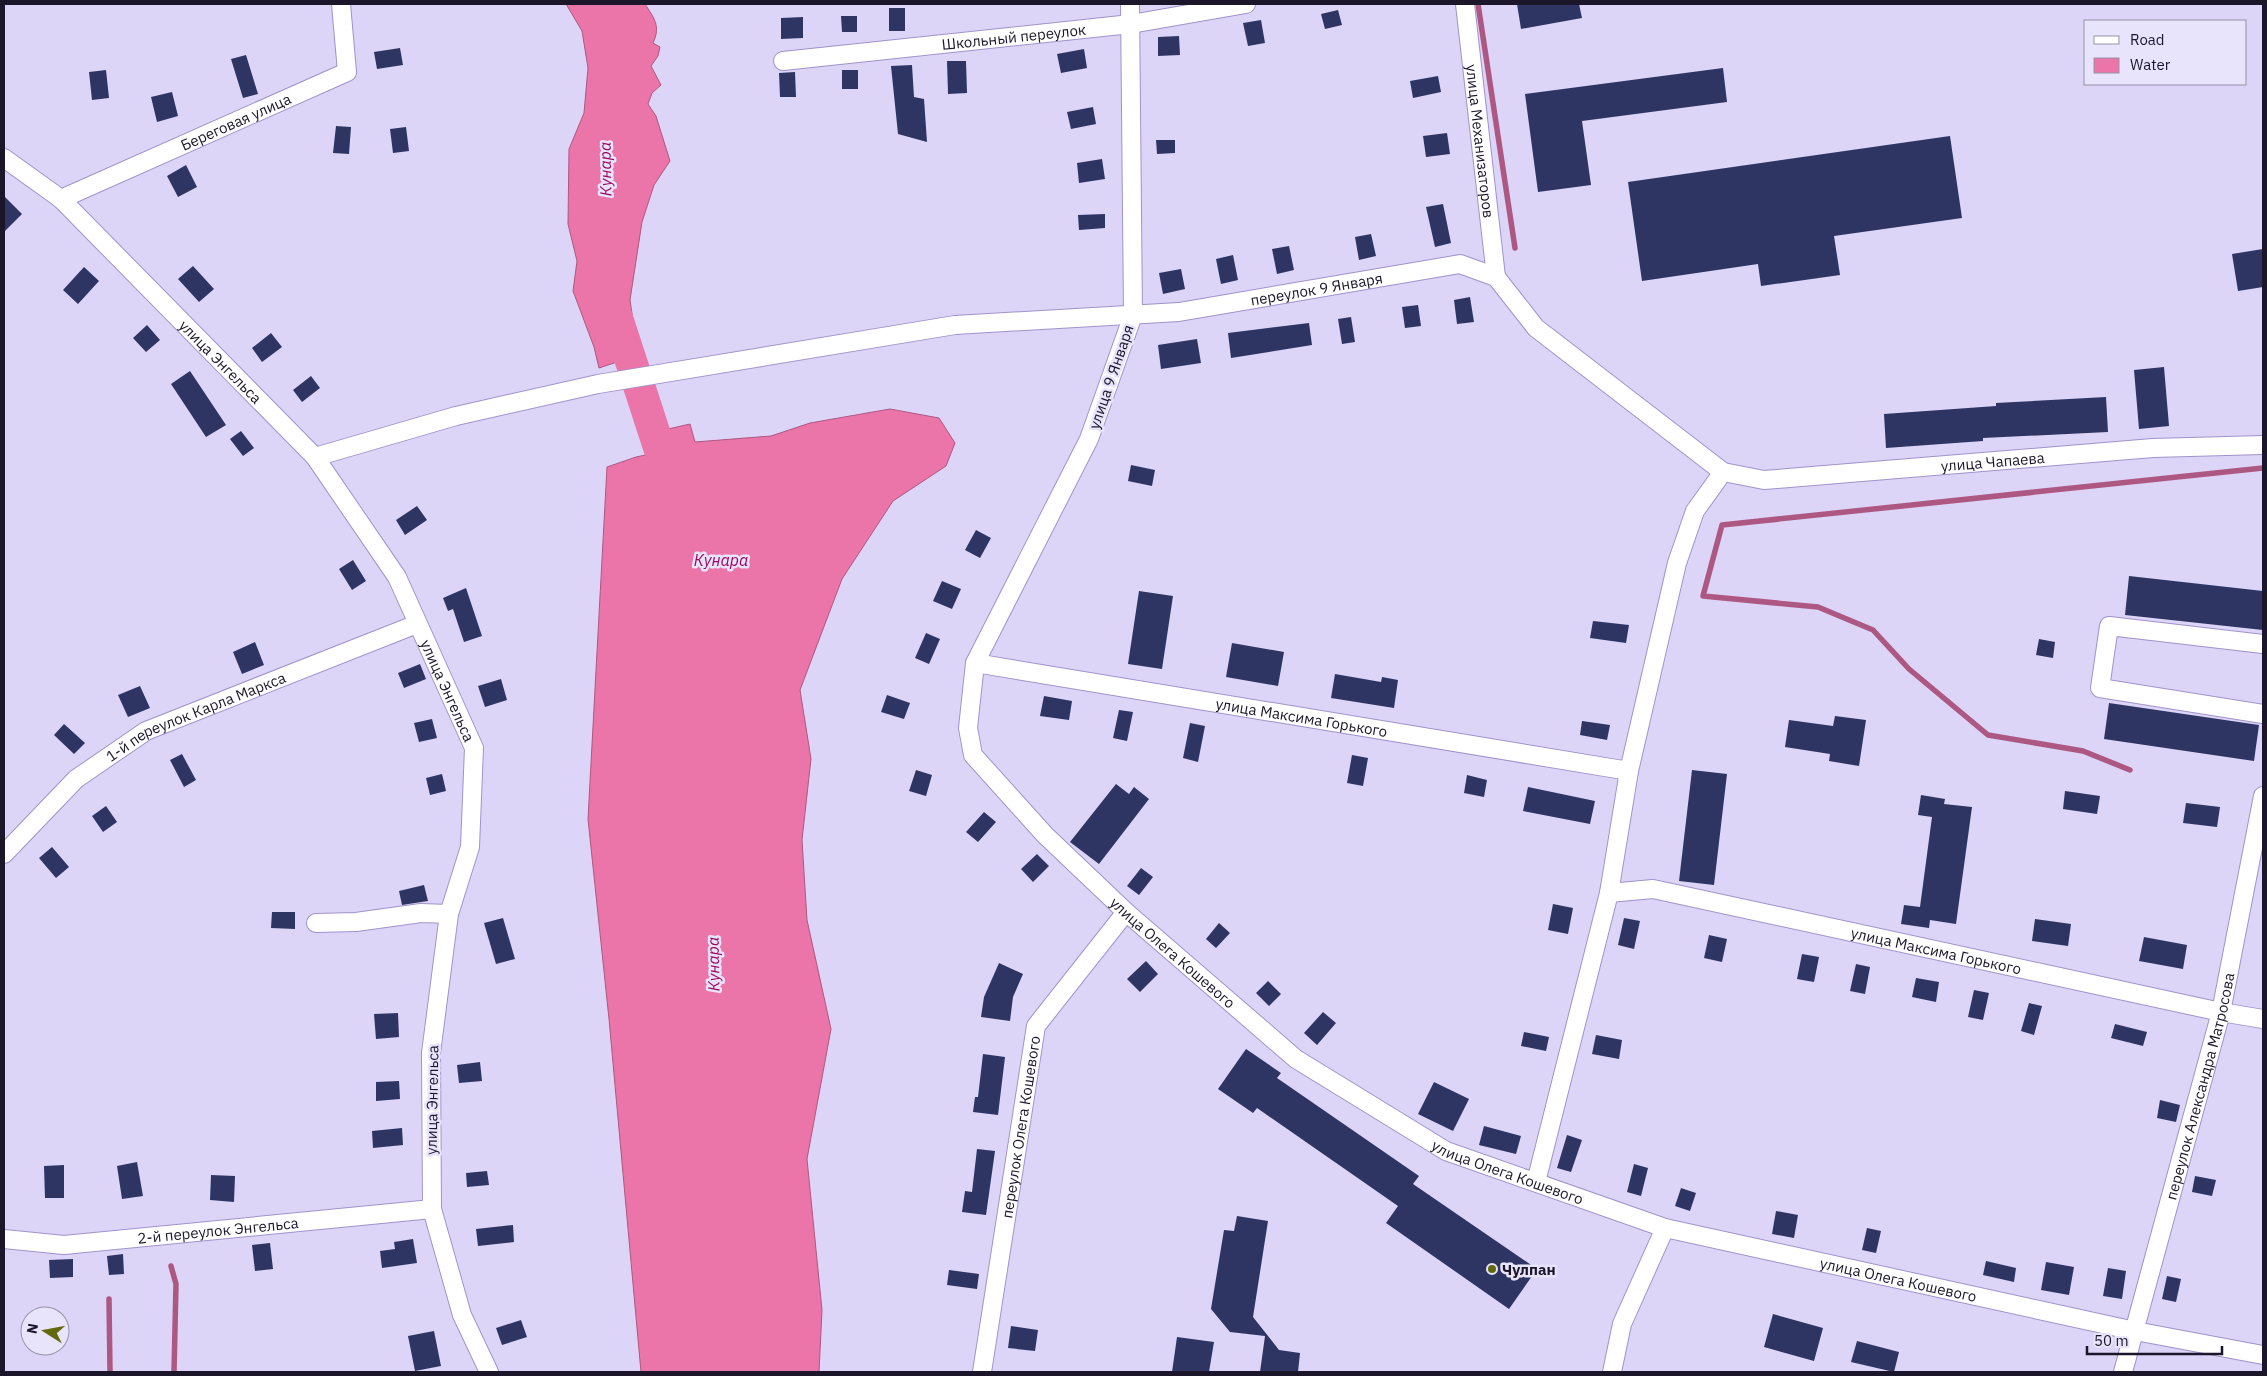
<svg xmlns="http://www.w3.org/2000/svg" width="2267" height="1376" font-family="'IBM Plex Sans',sans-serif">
	<rect width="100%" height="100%" fill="#dcd5f8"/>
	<path fill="#eb75a8" stroke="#ad5882" d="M566,4h79c9,14 16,22 8,39l7,4 -2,9 -7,10 10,19 -9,8 -4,11 8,12 14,45 -16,24 -12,37 -12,78 8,55 -39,13 -5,-21 -21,-56 4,-30 -9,-37 1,-75 15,-36 4,-45 -6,-37z
		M890,409l49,9 16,25 -9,23 -53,35 -51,78 -42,111 11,69 -9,81 5,80 24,109 -24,130 15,151 -3,62h-178l-32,-353 -21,-200 19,-352 29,-10 19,-4v-21l35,-8 5,18 76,-6 39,-13z"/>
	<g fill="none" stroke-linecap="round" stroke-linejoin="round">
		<path stroke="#ad5882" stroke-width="5.5" d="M1478,4l37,244
			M2130,770l-47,-19 -95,-16 -79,-66 -36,-39 -55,-23 -115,-11 19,-71 541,-57
			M171,1266l5,18 -2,88
			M109,1299l1,73"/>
		<path stroke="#eb75a8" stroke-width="32" d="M616,315l53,163"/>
	</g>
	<path fill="#2e3563" d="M1517,4h62l3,14 -61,11z
		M889,8h16v23h-16z
		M1338,10l4,15 -17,4 -4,-15z
		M841,16h16v16h-15z
		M803,17v21l-22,1v-21z
		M1261,20l4,23 -17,3 -5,-23z
		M1179,36l1,19 -22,1v-19z
		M400,48l3,17 -26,4 -3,-17z
		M1084,49l3,19 -26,5 -4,-19z
		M246,55l12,39 -15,4 -12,-39z
		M947,61h19l1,32 -19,1z
		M912,65l2,32 10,2 3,43 -29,-8 -7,-68z
		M1723,68l4,34 -145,19 9,64 -53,7 -13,-98z
		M106,70l3,28 -17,2 -3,-28z
		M842,70h16v19h-16z
		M795,72l1,25h-16l-1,-24z
		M1438,76l3,16 -28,6 -3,-17z
		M172,92l6,24 -21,6 -6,-25z
		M1093,107l3,17 -25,5 -4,-17z
		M336,126l15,1 -2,27 -16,-1z
		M406,127l3,24 -16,2 -3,-24z
		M1447,133l3,21 -24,3 -3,-21z
		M1950,136l12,82 -128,18 6,39 -79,11 -3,-22 -116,17 -14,-99z
		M1156,140h19v13l-18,1z
		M1102,159l3,20 -26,4 -2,-20z
		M186,165l11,22 -19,10 -11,-21z
		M4,196l18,18 -18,18z
		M1443,204l8,39 -16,4 -9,-40z
		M1105,214v14l-26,2 -1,-15z
		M1371,234l5,22 -17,4 -4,-23z
		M1289,246l5,24 -17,4 -5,-25z
		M2263,249v38l-25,4 -6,-37z
		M1233,255l5,25 -17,4 -5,-25z
		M193,266l21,23 -15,13 -21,-23z
		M84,267l15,14 -21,23 -15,-14z
		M1181,269l4,20 -22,5 -4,-21z
		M1470,297l4,25 -17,2 -3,-24z
		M1418,305l3,21 -16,2 -3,-21z
		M1351,317l4,25 -13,2 -4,-25z
		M1309,323l3,22 -81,13 -3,-25z
		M147,325l13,15 -14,12 -13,-14z
		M271,333l11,14 -20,15 -10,-14z
		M1197,339l4,24 -40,6 -3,-24z
		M2164,367l5,59 -30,3 -5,-59z
		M190,371l36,54 -20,12 -35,-53z
		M311,376l9,12 -18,14 -9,-12z
		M2106,397l2,35 -125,6v3l-97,7 -2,-34 112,-8v-3z
		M241,431l13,17 -11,8 -13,-17z
		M1131,465l24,5 -3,16 -24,-5z
		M417,506l10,14 -22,15 -9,-15z
		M976,530l15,8 -11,20 -15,-8z
		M353,560l13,21 -14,9 -13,-21z
		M2129,576l134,15v39l-138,-15z
		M942,581l19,8 -9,20 -19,-8z
		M466,588l16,48 -18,6 -11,-33 -5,2 -5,-13z
		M1139,591l34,5 -11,73 -34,-5z
		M1593,621l36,4 -3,18 -36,-5z
		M926,633l14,6 -11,25 -14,-6z
		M2039,639l16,3 -2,16 -17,-3z
		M255,642l9,23 -22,9 -9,-22z
		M1232,643l52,9 -6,34 -52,-9z
		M420,664l6,15 -22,9 -6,-15z
		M1335,674l46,8 1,-5 16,3 -4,28 -63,-10z
		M501,679l6,21 -22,7 -7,-21z
		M140,686l10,22 -22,9 -10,-22z
		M887,695l23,8 -6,16 -23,-7z
		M1044,696l28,5 -3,19 -29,-4z
		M2109,703l150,22 -5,36 -150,-22z
		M1119,710l14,2 -6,29 -14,-3z
		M1835,716l31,4 -7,46 -30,-5 1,-7 -45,-7 4,-27 44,6z
		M432,719l5,19 -18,4 -5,-19z
		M1582,721l28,4 -3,15 -27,-5z
		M1190,723l15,3 -7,36 -15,-4z
		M64,724l21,19 -11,11 -20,-19z
		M182,754l14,26 -12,7 -14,-27z
		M1352,755l16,3 -5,28 -16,-3z
		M916,770l16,5 -6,21 -17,-5z
		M1692,770l35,4 -13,111 -35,-4z
		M442,774l4,17 -16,4 -4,-17z
		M1467,775l20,5 -3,17 -20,-4z
		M1116,784l13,10 5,-7 15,12 -50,65 -29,-22z
		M1528,787l67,14 -5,23 -67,-13z
		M2065,791l35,5 -3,18 -34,-5z
		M1921,795l24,4 -1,5 28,3 -16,117 -26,-4 -1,8 -28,-4 3,-19 16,2 12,-90 -14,-2z
		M2186,803l34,4 -3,20 -34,-4z
		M106,806l11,16 -14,10 -11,-16z
		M984,812l12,10 -18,20 -12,-10z
		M52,847l17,20 -13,11 -17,-20z
		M1037,854l12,12 -16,16 -12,-13z
		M1141,868l12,9 -14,18 -12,-9z
		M424,885l4,16 -26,4 -3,-14z
		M1553,904l20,4 -5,26 -20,-4z
		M272,912h23v17l-24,-1z
		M503,918l12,41 -19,5 -12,-41z
		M1624,918l16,3 -6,28 -16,-4z
		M2035,919l36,5 -3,22 -36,-5z
		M1219,923l11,10 -14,15 -10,-9z
		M1709,935l18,4 -5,23 -18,-4z
		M2144,937l43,8 -4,24 -44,-8z
		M1802,954l17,3 -5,25 -17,-3z
		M1146,961l12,13 -18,18 -13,-13z
		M999,963l24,11 -10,23 -3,24 -29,-4 3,-20z
		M1856,964l14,3 -5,27 -15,-3z
		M1916,978l23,4 -3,20 -24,-5z
		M1268,981l13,13 -12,12 -13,-13z
		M1974,990l15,3 -6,27 -15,-3z
		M2029,1003l13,3 -8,29 -13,-4z
		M1323,1012l13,11 -19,22 -13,-12z
		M398,1013l1,24 -23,2 -2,-25z
		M2115,1024l32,8 -4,14 -32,-8z
		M1524,1032l25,5 -3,14 -25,-5z
		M1596,1035l26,5 -3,19 -27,-5z
		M1246,1049l35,24 -4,5 142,98 -6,8 124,85 -28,40 -123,-86 12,-17 -141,-98 -4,5 -35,-24z
		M983,1054l22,3 -7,58 -25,-3 2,-15h3z
		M480,1062l2,19 -23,2 -2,-18z
		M399,1081l1,18 -24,2v-19z
		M1434,1082l35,17 -16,32 -35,-17z
		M2160,1100l20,5 -4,17 -19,-4z
		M1484,1126l37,10 -5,18 -37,-9z
		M402,1128l1,17 -30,3 -1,-17z
		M1567,1135l15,5 -11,32 -14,-4z
		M977,1149l18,2 -9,64 -24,-3 3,-21 7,1z
		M137,1162l6,34 -21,3 -5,-33z
		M1634,1164l14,4 -7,28 -14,-4z
		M64,1165v33h-19l-1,-32z
		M487,1171l2,14 -22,2 -1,-14z
		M211,1175l24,1 -1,26 -24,-2z
		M2195,1176l21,4 -4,16 -20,-4z
		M1681,1188l15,5 -6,18 -15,-5z
		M1776,1211l22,4 -4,23 -22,-4z
		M1237,1216l31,5 -15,96 26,33 21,3 -2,19h-38l5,-36 -35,-4 -19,-23 13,-79 10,1z
		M513,1225l1,17 -36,4 -2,-17z
		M1867,1228l14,3 -5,22 -14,-3z
		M413,1239l4,24 -35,5 -2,-17 15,-2 -1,-7z
		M270,1243l3,26 -18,2 -3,-26z
		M123,1254l1,20 -15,1 -2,-19z
		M73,1259v18l-23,1 -1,-18z
		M1986,1261l30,7 -2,14 -31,-7z
		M2046,1262l28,5 -5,28 -28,-5z
		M2108,1268l18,3 -4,28 -19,-3z
		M949,1270l30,4 -2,15 -30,-4z
		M2167,1276l14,3 -5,23 -14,-3z
		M1773,1314l50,14 -9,33 -50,-14z
		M521,1320l6,17 -25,8 -6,-17z
		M1011,1326l27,4 -3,21 -27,-3z
		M434,1331l7,35 -26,5 -7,-35z
		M1177,1337l37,5 -5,30h-37z
		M1857,1341l42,11 -5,20 -43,-10z"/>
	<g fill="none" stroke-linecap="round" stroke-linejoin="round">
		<g stroke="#a093ca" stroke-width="20">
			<g id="minor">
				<path id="s1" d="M1130,4l3,311 -44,124 -114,224 -7,65 5,27 72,80 81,77 170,147 150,92 219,77 470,103 128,24"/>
				<path id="s2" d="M1465,4l31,273"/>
				<path id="s3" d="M783,61l348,-37 115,-20"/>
				<path id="s4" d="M4,158l57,41 254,258 82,120 77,171 -4,99 -21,67 -18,139 1,156 30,106 27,57"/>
				<path id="s5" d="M61,199l286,-127 -6,-68"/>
				<path id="s6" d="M1496,277l40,51 187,144 41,8 389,-32 110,-3"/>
				<path id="s7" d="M315,457l141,-41 142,-32 357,-59 224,-13 281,-48 36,13"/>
				<path d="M2263,644l-154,-18 -9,62 163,26"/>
				<path id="s8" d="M975,663l654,108"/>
				<path id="s9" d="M4,854l72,-75 70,-48 271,-107"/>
				<path id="s10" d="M1609,893l44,-4 568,123 42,7"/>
				<path d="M316,923l40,-1 65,-9 28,1"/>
				<path d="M1536,1182l73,-289 20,-122 48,-208 18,-52 28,-39"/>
				<path id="s11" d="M4,1239l60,6 368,-36"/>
				<path id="s12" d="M982,1372l54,-346 90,-114"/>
				<path d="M1612,1372l10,-48 43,-96"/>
				<path id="s13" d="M2123,1372l98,-360 42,-216"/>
			</g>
		</g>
		<use href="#minor" stroke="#fff" stroke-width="18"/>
	</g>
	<circle fill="#62690d" stroke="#e8e4fb" stroke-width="2" cx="1492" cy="1269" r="5"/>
	<g text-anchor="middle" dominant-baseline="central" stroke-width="5" stroke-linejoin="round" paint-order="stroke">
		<g font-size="15" fill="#1b162a" stroke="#e8e4fb">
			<text stroke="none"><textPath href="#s3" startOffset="232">Школьный переулок</textPath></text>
			<text stroke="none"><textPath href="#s5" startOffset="191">Береговая улица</textPath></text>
			<text stroke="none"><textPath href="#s2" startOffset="138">улица Механизаторов</textPath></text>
			<text stroke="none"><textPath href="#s7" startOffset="1018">переулок 9 Января</textPath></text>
			<text stroke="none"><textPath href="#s4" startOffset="298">улица Энгельса</textPath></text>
			<text transform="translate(1111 377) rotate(-71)">улица 9 Января</text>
			<text stroke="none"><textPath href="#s6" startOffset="572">улица Чапаева</textPath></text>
			<text stroke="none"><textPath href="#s4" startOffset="702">улица Энгельса</textPath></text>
			<text stroke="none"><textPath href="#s8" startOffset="331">улица Максима Горького</textPath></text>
			<text stroke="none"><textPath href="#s9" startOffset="240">1-й переулок Карла Маркса</textPath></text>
			<text stroke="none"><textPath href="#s10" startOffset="334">улица Максима Горького</textPath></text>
			<text stroke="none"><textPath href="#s1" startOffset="1068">улица Олега Кошевого</textPath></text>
			<text stroke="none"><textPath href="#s13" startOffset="296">переулок Александра Матросова</textPath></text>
			<text transform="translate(432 1100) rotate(-89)">улица Энгельса</text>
			<text stroke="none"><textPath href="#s12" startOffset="248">переулок Олега Кошевого</textPath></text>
			<text stroke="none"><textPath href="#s1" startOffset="1472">улица Олега Кошевого</textPath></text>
			<text stroke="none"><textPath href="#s11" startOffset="215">2-й переулок Энгельса</textPath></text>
			<text stroke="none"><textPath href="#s1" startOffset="1878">улица Олега Кошевого</textPath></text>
		</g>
		<g font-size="15" font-weight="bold" fill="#1b162a" stroke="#e8e4fb" text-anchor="start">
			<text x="1502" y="1269">Чулпан</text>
		</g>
		<g font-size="16" font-style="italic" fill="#9d055d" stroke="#e8e4fb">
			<text transform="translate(605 169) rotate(-91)">Кунара</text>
			<text x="721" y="560">Кунара</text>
			<text transform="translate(713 964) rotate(-91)">Кунара</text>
		</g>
	</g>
	<rect width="2267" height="1376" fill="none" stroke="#1b162a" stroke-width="10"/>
	<rect x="2084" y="20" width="162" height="65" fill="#e8e4fb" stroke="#9692a7"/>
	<rect x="2094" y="36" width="25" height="8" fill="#ffffff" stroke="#9692a7"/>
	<text x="2130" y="45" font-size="15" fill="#1b162a">Road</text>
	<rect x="2094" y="58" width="25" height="15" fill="#eb75a8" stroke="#9692a7"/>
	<text x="2130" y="70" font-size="15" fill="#1b162a">Water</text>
	<g transform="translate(45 1331) rotate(281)"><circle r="24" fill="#e8e4fb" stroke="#9692a7"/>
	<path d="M0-4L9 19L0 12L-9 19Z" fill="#62690d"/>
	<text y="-8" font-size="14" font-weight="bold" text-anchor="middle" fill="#1b162a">N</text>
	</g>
	<path d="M2087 1346v8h135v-8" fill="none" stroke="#1b162a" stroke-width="2.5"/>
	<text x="2094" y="1346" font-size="15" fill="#1b162a" stroke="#e8e4fb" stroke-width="4" paint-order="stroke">50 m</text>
</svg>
